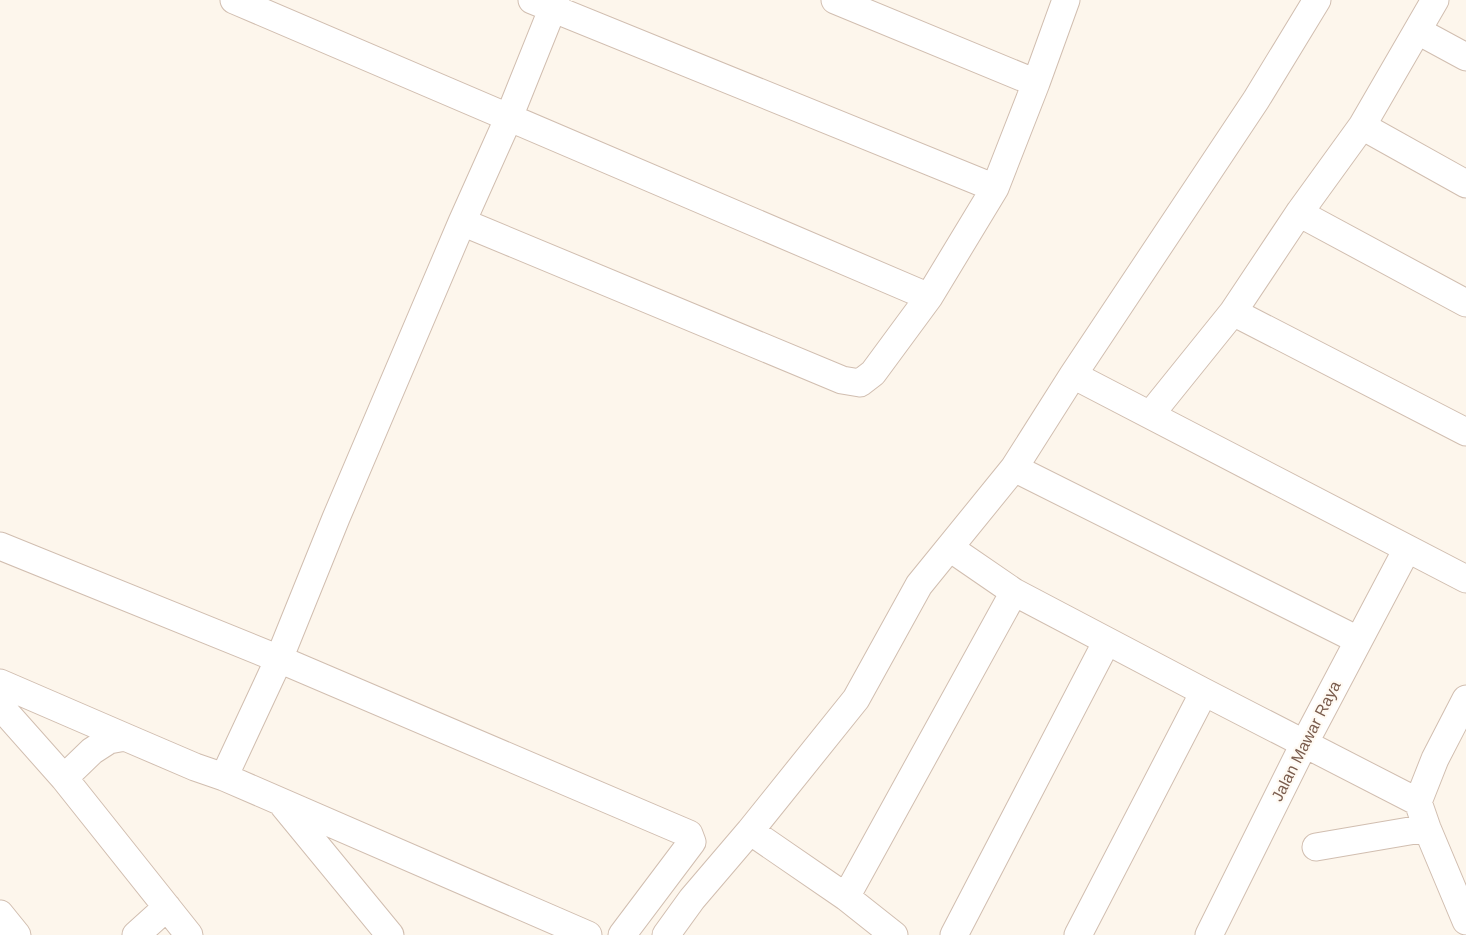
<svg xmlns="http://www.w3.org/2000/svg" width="1466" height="935" font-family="Helvetica,sans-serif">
	<rect width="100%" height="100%" fill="#fdf6ec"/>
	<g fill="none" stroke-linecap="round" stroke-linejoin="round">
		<g stroke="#d1beb0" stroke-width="29">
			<path id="minor" d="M234,0l695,297 66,-109
				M532,0l463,188 41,-105
				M835,0l201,83 30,-83
				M1418,31l48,26
				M1362,126l104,58
				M1299,213l167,90
				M462,222l380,158 18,3 13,-10 56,-76
				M1233,312l233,120
				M1073,375l393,204
				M1150,415l83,-103 66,-99 63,-87 73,-126
				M1014,468l344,172
				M0,546l279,113 410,175 3,8 -70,93
				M950,548l64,44
				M0,683l125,54
				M1466,699l-31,60 -17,43 9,26 39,93
				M0,706l64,72
				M224,777l364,158
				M284,806l106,129
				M750,831l96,66 48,38
				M1316,847l111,-19
				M846,897l168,-305 190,100 214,110
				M0,914l17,21
				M136,935l31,-28
				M189,935l-125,-157 28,-27 17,-11 16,-3 70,30 29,10 55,-118 57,-141 126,-296 47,-105 47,-117
				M666,935l26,-36 58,-68 106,-132 63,-114 95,-117 59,-93 183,-275 61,-100
				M954,935l153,-294
				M1078,935l126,-243
				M1209,935l95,-191 103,-195"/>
		</g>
		<use href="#minor" stroke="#fff" stroke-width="27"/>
	</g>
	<g text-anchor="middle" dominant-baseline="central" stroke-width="4.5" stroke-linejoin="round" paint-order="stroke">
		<g font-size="16" fill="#7a5c4d" stroke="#fffaf3">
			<text transform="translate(1306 741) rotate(-63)">Jalan Mawar Raya</text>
		</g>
	</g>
</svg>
